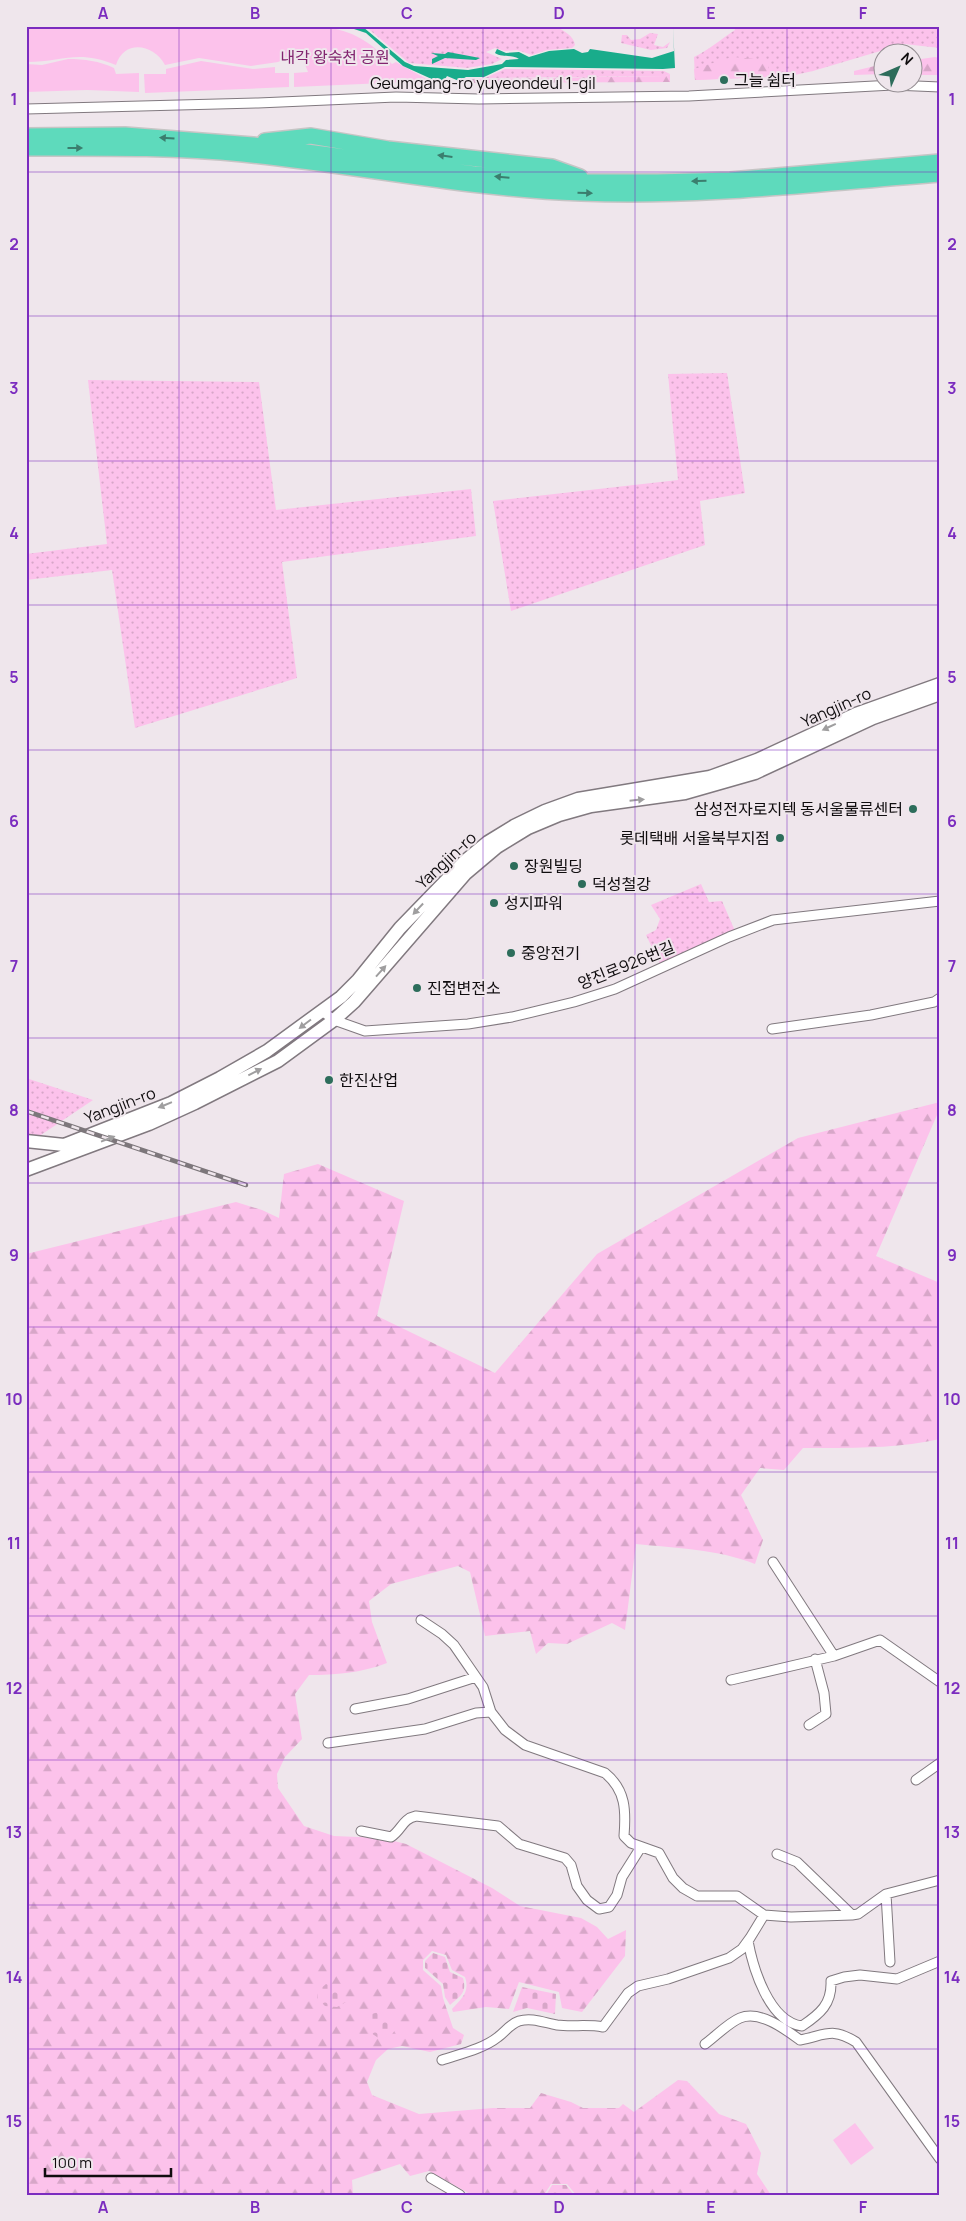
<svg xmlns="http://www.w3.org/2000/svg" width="966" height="2221" font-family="Manrope,'Noto Sans KR',sans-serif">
	<defs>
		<pattern id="grass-dots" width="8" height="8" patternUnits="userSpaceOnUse" patternTransform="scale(1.25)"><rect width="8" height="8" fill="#fcc2eb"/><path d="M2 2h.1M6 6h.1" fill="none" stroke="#d7a6c8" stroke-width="1.8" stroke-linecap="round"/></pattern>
		<pattern id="forest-firs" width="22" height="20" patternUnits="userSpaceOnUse" patternTransform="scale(1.25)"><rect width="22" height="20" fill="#fcc2eb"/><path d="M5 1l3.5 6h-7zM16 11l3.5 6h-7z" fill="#d7a6c8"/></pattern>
		<pattern id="cemetery-stones" width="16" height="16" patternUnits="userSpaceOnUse" patternTransform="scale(1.25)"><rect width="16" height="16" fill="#fcc2eb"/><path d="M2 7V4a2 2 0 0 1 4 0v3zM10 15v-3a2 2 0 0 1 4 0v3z" fill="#d7a6c8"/></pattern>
	</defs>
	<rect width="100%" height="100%" fill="#efe6ec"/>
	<path fill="url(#grass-dots)" d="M365,26h190c8,4 19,10 20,19l-3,3 -25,2 -15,5 -15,-5 -12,1 -10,-3 -9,4 16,7 -10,5 -25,4 -58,-5z
		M734,26h173l23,3 -6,-3h16v22l-36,-4 -91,27 -23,5 -95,4 -1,-23c15,-7 27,-18 41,-27z
		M650,33l8,1 -4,11 9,2 7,-5 -3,6 -16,2 -30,-7 1,-8h5l4,5 9,-1z
		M505,69l159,2 6,3 -4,2 -181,2z
		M727,373l18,120 -45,8 5,44 -194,66 -18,-110 185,-21 -10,-106z
		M88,380l171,2 17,128 195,-21 5,47 -194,26 15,116 -162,50 -23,-158 -86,10v-26l81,-10z
		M701,884l8,18 13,-1 13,30 -75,33 -14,-29 10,-5 4,-11 -9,-14z
		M26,1078l67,22 -67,45z"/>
	<path fill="url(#forest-firs)" d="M732,57l36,3 1,17 -74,3 -1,-11z
		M935,57l5,1v17h-26v-15z
		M883,64v10l-29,1v-4z
		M670,74v8l-202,1v-4l198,-3z
		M940,1102v6l-64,148 64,27v156c-45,10 -91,9 -137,9l-19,22 -24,-2 -19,27 22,45 -8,24c-38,-15 -79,-16 -119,-20l-11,86 -13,-7 -45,21 -19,-1 -12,11 -6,-23 -45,5 -15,-64 -12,-6 -67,18 -22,17 3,21 15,41c-26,10 -51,12 -78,12l-14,19 7,45 -17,18 -8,17 1,14 26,38 30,10 48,2 24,6 86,44 28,18 61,12 16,9 11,12 18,-9 -1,26 -43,56 -20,-4 -3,-16 -40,-10 -10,27 -23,-2 -33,5 -1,-3c10,-11 18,-17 13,-32l-13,-7 -6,-15 -14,-4 -9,9v10l18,16 2,12 10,30 11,7 -3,9 -31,8 -28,-6 -14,3 -12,11 -9,22 5,13 47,19 74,-6h37l11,-15 30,9 12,6h36l4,-4 11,8 44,-32 9,1 32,33 27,10 15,29 -4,21 14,21h-195l-9,-11h-16l-7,11h-72l-43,-24 -19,5 -10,-12 -48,16 1,15h-327v-941l210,-52 26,8 17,8 5,-44 34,-10 86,37 -27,115 118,57 102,-119 201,-116z"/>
	<path fill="url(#cemetery-stones)" d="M433,1953l12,4 5,15 13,6c4,15 -2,17 -13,27l-5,-8 -2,-13 -18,-16v-7z
		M326,1984l12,6 8,12 -9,5 -12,-1 -8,-8 1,-7z
		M522,1987l34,7 -1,20 -28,-6 -14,4z
		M381,2011l12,9 2,10 -6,9h-9l-9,-6 -2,-11 3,-8z
		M552,2185h14l8,10h-28z"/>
	<path fill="#fcc2eb" d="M26,26l304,2c27,4 43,17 62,36l4,-2 34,19 -136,6v-14l14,-1 -4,-10 -4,-4 -8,-2 -14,6 -27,4 -52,-8 -34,7c-11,-21 -41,-26 -49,0 -39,-16 -52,-3 -90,-3z
		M68,59c17,0 31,2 46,9l2,6 23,-1v19l-52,-2 -61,2v-28l16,1z
		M201,61l52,8 22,-2v6h14v14l-144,6 -1,-19h22v-5z
		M855,2123l19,25 -23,17 -18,-25z"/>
	<path fill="#19ac8b" d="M345,26l18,1 42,35 9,4 54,4 34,-6 4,-4 13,-1c-8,-5 -17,-1 -24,-6l2,-4 9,4 13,-1 10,5 20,-6 25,-2 8,4 6,-1 2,-3 62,9 22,-7 -1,-25 2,42 -12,1 -158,-2 -21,10h-18l-7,4 -12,-5 -3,5h-8l-33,-15 -37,-33z
		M448,52l32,6 -4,2 -31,-2 -13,6v-5l6,-3 -7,-3 14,1z"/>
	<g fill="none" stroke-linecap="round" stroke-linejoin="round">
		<g stroke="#81797f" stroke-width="11">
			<path id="minor" d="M26,109l232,-6 138,-6 83,2 210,-3 204,-11 47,2
				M322,1011l12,9 31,11 103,-7 44,-7 62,-15 41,-13 114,-52 44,-17 167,-19
				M772,1029l99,-14 63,-13 6,-4
				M773,1562l61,94
				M421,1620l21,14 12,11 29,42 8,25 14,18 20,15 80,28c21,17 21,38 19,63l7,7 28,10 14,25 10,10 14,8h40l27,19 27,2 61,-2 6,-1 28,-20 54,-14
				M731,1680l103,-24 46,-16 60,42
				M355,1709l53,-10 68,-22
				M809,1725l17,-11 -2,-21 -9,-34
				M328,1743l97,-14 51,-16 15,-1
				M916,1780l24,-17
				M361,1831l30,6c11,-7 11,-18 25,-21l82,10 21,18 46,14 6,7 6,21 10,14 12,9 10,-2 8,-12 5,-18 19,-30
				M777,1854l20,8 55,53
				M886,1894l4,68
				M748,1941c5,27 21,81 54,85 18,-12 30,-22 29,-45l13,-4 16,-2 37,4 43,-18
				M705,2044c10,-7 23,-21 35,-26 20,-8 45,11 60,22 26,-5 32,-13 56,2l84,117
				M442,2060c18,-6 41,-11 56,-23 8,-6 12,-13 21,-16 13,-4 26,2 38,4 15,2 31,-1 46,2l25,-34 10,-7 30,-7 61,-21 13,-9 8,-11 14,-23
				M431,2178l29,17"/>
		</g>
		<g stroke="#81797f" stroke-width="15">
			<path id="secondary" d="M26,1141l38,4 107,-42 49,-25 47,-27 74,-54 17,-17 42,-52 65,-67 23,-19 26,-16 31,-15 33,-12 132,-22 47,-17 99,-46 84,-30
				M26,1170l123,-46 46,-21 83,-42 56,-41 20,-18 111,-128 32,-27 31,-19 31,-13 32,-9 94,-13 70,-20 118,-55 67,-24"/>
		</g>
		<g stroke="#c6c5c5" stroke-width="18">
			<path id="trunk" d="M26,136l99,-1 128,10 221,29 103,8h80l73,-2 210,-18
				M265,141l46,-5 77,13 164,18 28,10
				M26,148c72,0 145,-1 217,6 113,11 224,35 338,39 120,5 240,-10 359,-19"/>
		</g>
		<use href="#minor" stroke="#fff" stroke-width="9"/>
		<use href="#secondary" stroke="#fff" stroke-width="12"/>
		<use href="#trunk" stroke="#5edabc" stroke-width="15"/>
		<g stroke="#7d777b" stroke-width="4.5">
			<path id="rail" d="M26,1111l220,74"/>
		</g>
		<use href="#rail" stroke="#efe6ec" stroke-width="2.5" stroke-dasharray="8" stroke-linecap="butt"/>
	</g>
	<defs><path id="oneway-solid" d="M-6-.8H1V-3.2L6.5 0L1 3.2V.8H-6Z" transform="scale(1.25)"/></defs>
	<g fill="#3b7e6e">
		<use href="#oneway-solid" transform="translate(167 138) rotate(-176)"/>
		<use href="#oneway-solid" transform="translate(75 148)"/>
		<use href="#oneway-solid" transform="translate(445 156) rotate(-173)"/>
		<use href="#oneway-solid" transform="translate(502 177) rotate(-175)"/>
		<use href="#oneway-solid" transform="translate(699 181) rotate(178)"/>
		<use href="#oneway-solid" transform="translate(585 193) rotate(2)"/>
	</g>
	<g fill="#9f9e9f">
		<use href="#oneway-solid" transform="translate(829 727) rotate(155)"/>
		<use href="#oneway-solid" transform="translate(637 800) rotate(-6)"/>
		<use href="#oneway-solid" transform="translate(418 909) rotate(133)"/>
		<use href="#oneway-solid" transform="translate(381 971) rotate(-48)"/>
		<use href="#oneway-solid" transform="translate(305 1024) rotate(143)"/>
		<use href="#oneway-solid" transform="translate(255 1072) rotate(-27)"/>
		<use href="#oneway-solid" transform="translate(165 1105) rotate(158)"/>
		<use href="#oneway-solid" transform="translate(108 1139) rotate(-21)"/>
	</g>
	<path fill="none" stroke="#7b2cbf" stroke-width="1" stroke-opacity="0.55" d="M179,26v2169M331,26v2169M483,26v2169M635,26v2169M787,26v2169M26,172h914M26,316h914M26,461h914M26,605h914M26,750h914M26,894h914M26,1038h914M26,1183h914M26,1327h914M26,1472h914M26,1616h914M26,1760h914M26,1905h914M26,2049h914"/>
	<g fill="#2d6d5b" stroke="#efe6ec" stroke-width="2">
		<circle cx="724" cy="80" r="5"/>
		<circle cx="913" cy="809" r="5"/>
		<circle cx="780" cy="838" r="5"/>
		<circle cx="514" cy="866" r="5"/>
		<circle cx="582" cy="884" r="5"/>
		<circle cx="494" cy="903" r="5"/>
		<circle cx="511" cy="953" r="5"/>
		<circle cx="417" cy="988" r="5"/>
		<circle cx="329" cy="1080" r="5"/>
	</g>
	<g text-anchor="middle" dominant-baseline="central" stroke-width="4" stroke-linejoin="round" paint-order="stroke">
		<g font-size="16" fill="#82246f" stroke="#efe6ec">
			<text x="335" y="57">내각 왕숙천 공원</text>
		</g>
		<g font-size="16" fill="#100d0f" stroke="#efe6ec" text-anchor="start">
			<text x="734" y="80">그늘 쉼터</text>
			<text x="903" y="809" text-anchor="end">삼성전자로지텍 동서울물류센터</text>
			<text x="770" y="838" text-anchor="end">롯데택배 서울북부지점</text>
			<text x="524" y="866">장원빌딩</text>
			<text x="592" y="884">덕성철강</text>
			<text x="504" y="903">성지파워</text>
			<text x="521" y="953">중앙전기</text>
			<text x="427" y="988">진접변전소</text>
			<text x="339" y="1080">한진산업</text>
		</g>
		<g font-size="16" fill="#100d0f" stroke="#efe6ec">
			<text x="483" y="83">Geumgang-ro yuyeondeul 1-gil</text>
			<text transform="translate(836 707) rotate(-24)">Yangjin-ro</text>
			<text transform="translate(446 860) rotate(-43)">Yangjin-ro</text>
			<text transform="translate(626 965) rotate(-22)">양진로926번길</text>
			<text transform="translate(120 1105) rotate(-21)">Yangjin-ro</text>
		</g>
	</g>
	<rect width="966" height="2221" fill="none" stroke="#efe6ec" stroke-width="55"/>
	<g transform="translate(898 68) rotate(45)"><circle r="24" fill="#efe6ec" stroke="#968f94"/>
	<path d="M0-4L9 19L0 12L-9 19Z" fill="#2d6d5b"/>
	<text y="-8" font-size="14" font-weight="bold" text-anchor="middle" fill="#100d0f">N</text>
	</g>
	<path d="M45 2168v8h126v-8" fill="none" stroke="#100d0f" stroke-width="2.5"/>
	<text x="52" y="2168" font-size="15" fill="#100d0f" stroke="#efe6ec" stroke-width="4" paint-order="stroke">100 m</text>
	<rect x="28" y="28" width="910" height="2166" fill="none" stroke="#7b2cbf" stroke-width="2"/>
	<g font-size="16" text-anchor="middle" font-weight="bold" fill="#7b2cbf">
		<text x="103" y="19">A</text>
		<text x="255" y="19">B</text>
		<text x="407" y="19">C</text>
		<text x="559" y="19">D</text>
		<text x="711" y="19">E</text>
		<text x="863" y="19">F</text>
		<text x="14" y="105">1</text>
		<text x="952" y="105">1</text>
		<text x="14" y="250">2</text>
		<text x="952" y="250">2</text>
		<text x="14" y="394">3</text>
		<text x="952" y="394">3</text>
		<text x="14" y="539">4</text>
		<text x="952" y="539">4</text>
		<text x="14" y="683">5</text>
		<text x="952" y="683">5</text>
		<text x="14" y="827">6</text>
		<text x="952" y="827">6</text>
		<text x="14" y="972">7</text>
		<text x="952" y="972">7</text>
		<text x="14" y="1116">8</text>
		<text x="952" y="1116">8</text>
		<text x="14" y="1261">9</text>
		<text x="952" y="1261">9</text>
		<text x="14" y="1405">10</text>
		<text x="952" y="1405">10</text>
		<text x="14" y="1549">11</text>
		<text x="952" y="1549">11</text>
		<text x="14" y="1694">12</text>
		<text x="952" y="1694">12</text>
		<text x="14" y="1838">13</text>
		<text x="952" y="1838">13</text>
		<text x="14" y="1983">14</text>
		<text x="952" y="1983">14</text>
		<text x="14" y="2127">15</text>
		<text x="952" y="2127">15</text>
		<text x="103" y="2213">A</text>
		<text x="255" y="2213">B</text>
		<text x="407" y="2213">C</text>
		<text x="559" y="2213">D</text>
		<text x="711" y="2213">E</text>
		<text x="863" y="2213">F</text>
	</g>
</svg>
